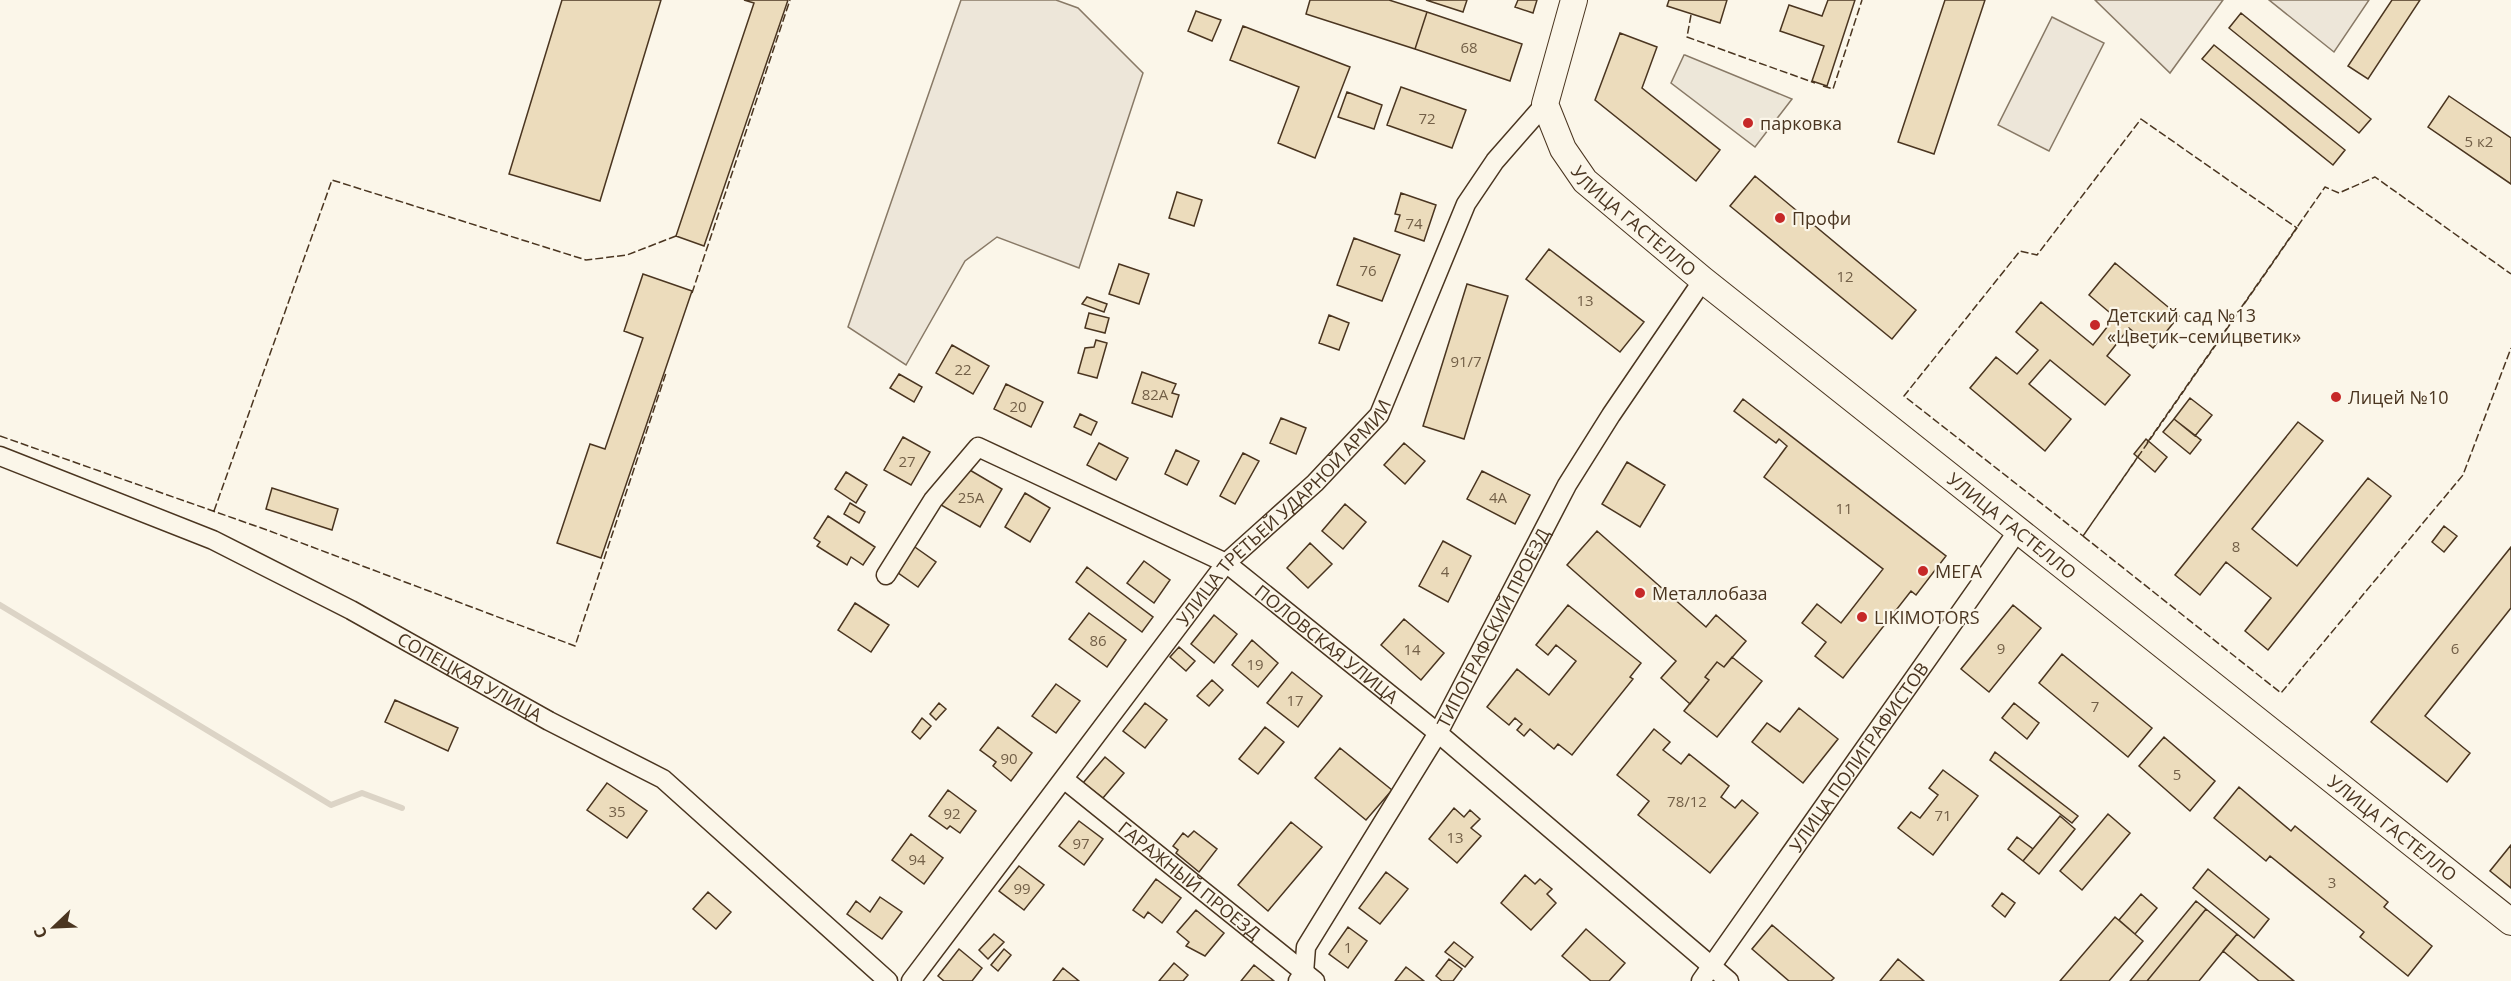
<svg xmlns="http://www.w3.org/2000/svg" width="2511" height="981" font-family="'Open Sans',sans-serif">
	<rect width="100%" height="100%" fill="#fbf6e9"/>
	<path fill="#ede6d9" stroke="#887966" stroke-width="1.5" d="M961,0h95l22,8 65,65 -64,195 -82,-31 -32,24 -59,104 -58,-38z
		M2095,0h128l-53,73z
		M2269,0h100l-35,52z
		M2052,17l52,26 -55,108 -51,-26z"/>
	<path fill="#ede7d9" stroke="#887966" stroke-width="1.5" d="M1684,55h1l107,44 -37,48 -84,-64z"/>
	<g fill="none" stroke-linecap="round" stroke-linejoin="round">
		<path stroke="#dcd4c6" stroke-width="6" d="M0,605l331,200 31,-12 40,15"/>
	</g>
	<path fill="#ecdcbc" stroke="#4a3520" stroke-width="1.5" d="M562,0h99l-61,201 -91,-27z
		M744,0h44l-84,246 -28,-10 78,-233z
		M1310,0h79l38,12 -12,37 -109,-35z
		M1426,0h41l-4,12z
		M1518,0h19l-4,13 -18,-6z
		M1669,0h58l-7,23 -53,-17z
		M1828,0h27l-28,86 -15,-5 12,-35 -44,-15 9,-26 33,11z
		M1945,0h40l-51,154 -36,-12z
		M2392,0h28l-52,79 -20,-13z
		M1196,11l25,9 -9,21 -24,-10z
		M1427,12l95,32 -12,37 -95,-32z
		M2241,13l130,106 -12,14 -130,-105z
		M1243,26l107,41 -35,91 -37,-15 21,-56 -69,-27z
		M1620,33l37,14 -15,41 78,62 -24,31 -101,-81z
		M2214,45l131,105 -12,15 -131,-106z
		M1401,87l65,23 -14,38 -65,-23z
		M1347,92l35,13 -8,24 -36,-12z
		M2449,96l62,42v46l-83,-57z
		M1755,176l161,134 -24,29 -162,-133z
		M1177,192l25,8 -8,26 -25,-8z
		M1401,193l35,12 -12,36 -29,-10 5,-16 -5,-1z
		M1354,238l46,17 -18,46 -45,-16z
		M1549,249l95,73 -24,30 -94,-73z
		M2115,263l64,53 -26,32 -24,-20 -22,28 23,19 -25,30 -55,-45 -21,24 42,35 -26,32 -75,-63 26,-31 21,17 21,-24 -22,-18 25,-30 52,43 22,-28 -26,-22z
		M1119,264l30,10 -10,30 -30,-10z
		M643,274l49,17 -91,267 -44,-15 33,-99 15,5 38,-111 -19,-7z
		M1467,284l41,12 -44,143 -41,-13z
		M1087,297l20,7 -3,8 -22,-8z
		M1089,313l20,5 -4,15 -20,-5z
		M1329,315l20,8 -10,27 -20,-7z
		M1096,340l11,3 -10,35 -19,-5 7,-25 9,-1z
		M952,345l37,21 -16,28 -37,-21z
		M1142,372l34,12 -4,9 7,2 -7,22 -40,-14z
		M899,374l23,13 -8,15 -24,-14z
		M1006,384l37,18 -12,25 -37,-18z
		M2190,398l22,17 -17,21 -21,-17z
		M1743,399l203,157 -30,39 -5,-4 -68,87 -28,-22 11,-14 -24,-19 15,-19 24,19 42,-54 -119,-92 23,-31 -8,-7 -3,4 -42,-32z
		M1080,414l17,8 -6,13 -17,-8z
		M1281,418l25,10 -10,26 -26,-11z
		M2174,419l27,21 -11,14 -27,-22z
		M2298,422l25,19 -71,88 45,37 71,-88 23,18 -123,154 -23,-19 26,-33 -45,-36 -26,33 -25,-20z
		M903,437l27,15 -19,33 -27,-15z
		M2146,439l21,18 -12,15 -21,-18z
		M1099,443l29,15 -12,22 -29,-15z
		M1404,443l21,18 -20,23 -21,-19z
		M1176,450l23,11 -12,24 -22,-11z
		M1243,453l16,8 -24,43 -15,-8z
		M1627,462l38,23 -25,42 -38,-23z
		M963,466l39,23 -22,38 -39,-22z
		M1482,471l48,24 -15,29 -48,-25z
		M846,472l21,13 -11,18 -21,-14z
		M272,488l66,21 -6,21 -66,-21z
		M1025,493l25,15 -20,34 -25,-15z
		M850,503l15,9 -6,11 -15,-9z
		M1345,504l21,18 -23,27 -21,-18z
		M828,516l47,31 -12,18 -12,-8 -4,8 -30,-19 3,-4 -6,-4z
		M2444,526l13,10 -13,16 -12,-10z
		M1597,531l109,96 10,-12 30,26 -22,26 -7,-5 -12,15 4,3 -19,24 -29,-26 15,-17 -109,-96z
		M1443,541l28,15 -23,46 -29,-16z
		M1310,543l22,21 -24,24 -21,-20z
		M912,545l24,17 -18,25 -24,-17z
		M2511,547v61l-86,108 45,37 -23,29 -76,-60z
		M1144,561l26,19 -16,23 -27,-20z
		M1087,567l66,50 -11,15 -66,-50z
		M855,603l34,22 -18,27 -33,-22z
		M1568,605l73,58 -11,14 3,2 -61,76 -14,-11 -4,5 -24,-20 -6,7 -7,-6 5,-6 -7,-6 -6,7 -22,-18 30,-38 32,26 27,-34 -20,-16 -8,10 -12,-10z
		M2013,605l28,23 -52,64 -28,-23z
		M1089,613l37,27 -19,27 -38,-28z
		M1214,615l23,19 -23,29 -23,-19z
		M1404,619l40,34 -23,27 -40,-35z
		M1252,640l26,23 -20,24 -26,-22z
		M1179,647l16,14 -9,10 -16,-14z
		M2062,654l90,74 -24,29 -89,-74z
		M1732,657l30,24 -45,56 -33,-26 25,-31 -4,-3 12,-15 7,5z
		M1292,672l30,24 -24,31 -31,-24z
		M1212,680l11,10 -14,16 -12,-10z
		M1056,684l24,17 -24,32 -24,-17z
		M395,700l63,28 -10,23 -63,-29z
		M939,703l7,6 -10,11 -6,-6z
		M1145,703l22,17 -22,28 -22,-17z
		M2014,703l25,20 -12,16 -25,-21z
		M1799,708l39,31 -35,44 -51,-41 15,-19 13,9z
		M922,718l9,8 -11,13 -8,-7z
		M998,727l34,26 -21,28 -18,-15 3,-4 -16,-12z
		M1265,727l19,15 -26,32 -19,-15z
		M1654,729l16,13 -7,8 18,14 8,-10 40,32 -8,11 14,11 7,-8 16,13 -48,60 -72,-58 11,-14 -32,-26z
		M2164,737l51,44 -25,30 -51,-45z
		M1340,748l52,42 -26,30 -51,-42z
		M1995,752l83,64 -6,7 -82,-63z
		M1105,757l19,16 -21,25 -20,-15z
		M1943,770l35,26 -45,59 -35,-27 13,-16 9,6 18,-23 -9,-7z
		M607,783l40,28 -20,27 -40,-28z
		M2239,787l52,44 4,-5 93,76 -4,5 48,39 -24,30 -48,-39 4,-5 -94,-76 -4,5 -52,-43z
		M948,790l28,21 -16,22 -10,-7 -3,3 -18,-13z
		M1454,808l10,9 6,-7 10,9 -9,9 10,8 -24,27 -28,-24z
		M2108,814l22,19 -48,57 -22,-19z
		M2060,816l15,13 -36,45 -16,-13z
		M1079,821l24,18 -19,26 -25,-19z
		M1291,822l31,25 -54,64 -30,-26z
		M1194,831l23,18 -18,23 -23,-19 2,-3 -5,-4 10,-13 5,4z
		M911,834l32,24 -19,26 -32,-24z
		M2017,837l16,12 -10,12 -15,-12z
		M2511,845v43l-21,-17z
		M1019,866l25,19 -20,25 -25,-19z
		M2208,869l61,50 -15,19 -61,-50z
		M1386,872l22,17 -28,35 -21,-16z
		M1525,875l10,9 5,-5 12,10 -5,5 9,9 -25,27 -30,-27z
		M1156,879l25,19 -19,25 -14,-11 -4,6 -11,-8z
		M708,892l23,20 -15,17 -23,-20z
		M2002,893l13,10 -10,14 -13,-11z
		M2141,894l16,14 -22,26 -16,-14z
		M880,897l22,15 -20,27 -35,-25 9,-13 14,11z
		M2196,901l10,8 -59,72h-17z
		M2206,909l31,25 -38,47h-52z
		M1196,910l28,23 -19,23 -19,-10 3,-4 -12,-10z
		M2115,917l28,24 -34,40h-49z
		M1772,925l62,53 -3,3h-42l-37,-32z
		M1348,927l19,14 -19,27 -19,-14z
		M1586,929l39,34 -16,18h-18l-29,-25z
		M994,934l10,8 -16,17 -9,-9z
		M2237,934l57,47h-35l-36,-30z
		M1454,942l19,15 -8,10 -20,-15z
		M959,949l23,19 -10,13h-28l-6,-5z
		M1004,949l7,6 -13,16 -7,-6z
		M1449,959l13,10 -9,12h-11l-6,-5z
		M1898,959l26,22h-44z
		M1174,963l14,12 -5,6h-24z
		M1254,965l20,16h-33z
		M1406,967l18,14h-29z
		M1063,968l16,13h-26z"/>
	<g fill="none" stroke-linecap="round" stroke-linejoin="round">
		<g stroke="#4a3520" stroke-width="21">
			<g id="street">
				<path id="s1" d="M0,456l213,84 138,70 198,111 114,58 225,202"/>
				<path id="s2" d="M886,575l47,-75 45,-53 248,116 212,170 291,248"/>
				<path id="s3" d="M1065,780l250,201"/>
				<path id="s4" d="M911,981l315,-418 89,-80 64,-68 87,-211 29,-43 50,-57"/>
				<path id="s5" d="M1298,981l6,-8 2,-26 132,-214 129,-248 44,-70 92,-135"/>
				<path id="s6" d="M1701,981l316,-449"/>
			</g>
		</g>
		<g stroke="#4a3520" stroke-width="28">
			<g id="secondary">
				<path id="s7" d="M1574,0l-29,104 18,45 22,32 118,99 808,642"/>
			</g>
		</g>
		<use href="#street" stroke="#fbf6e9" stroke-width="18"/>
		<use href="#secondary" stroke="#fbf6e9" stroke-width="26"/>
		<path stroke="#4a3520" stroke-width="1.5" stroke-dasharray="8 3" stroke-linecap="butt" d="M1691,15l-4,22 128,46
			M1823,86l10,3 29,-89
			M2141,119l156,109 -214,308 -179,-140 116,-145 17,4z
			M692,293l98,-293
			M0,436l267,94 308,116 91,-273
			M2147,443l178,-256 14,6 36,-16 136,97
			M2139,455l-56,81 198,157 182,-218 48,-127
			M214,511l118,-331 254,80 41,-5 49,-19"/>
	</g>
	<g fill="#c62828" stroke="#fbf6e9" stroke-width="2">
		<circle cx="1748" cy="123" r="6"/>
		<circle cx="1780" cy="218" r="6"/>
		<circle cx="2095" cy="325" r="6"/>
		<circle cx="2336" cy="397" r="6"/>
		<circle cx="1923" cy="571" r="6"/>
		<circle cx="1640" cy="593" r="6"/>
		<circle cx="1862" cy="617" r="6"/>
	</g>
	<g text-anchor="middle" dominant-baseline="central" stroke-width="4.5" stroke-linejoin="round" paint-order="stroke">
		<g font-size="15" fill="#725f47">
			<text x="1469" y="47">68</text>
			<text x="1427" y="118">72</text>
			<text x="2479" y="141">5 к2</text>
			<text x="1414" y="223">74</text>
			<text x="1368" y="270">76</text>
			<text x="1845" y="276">12</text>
			<text x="1585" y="300">13</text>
			<text x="1466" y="361">91/7</text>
			<text x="963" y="369">22</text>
			<text x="1155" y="394">82А</text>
			<text x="1018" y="406">20</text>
			<text x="907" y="461">27</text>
			<text x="971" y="497">25А</text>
			<text x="1498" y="497">4А</text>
			<text x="1844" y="508">11</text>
			<text x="2236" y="546">8</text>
			<text x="1445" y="571">4</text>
			<text x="1098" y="640">86</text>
			<text x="2001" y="648">9</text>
			<text x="2455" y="648">6</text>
			<text x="1412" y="649">14</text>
			<text x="1255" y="664">19</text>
			<text x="1295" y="700">17</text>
			<text x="2095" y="706">7</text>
			<text x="1009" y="758">90</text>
			<text x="2177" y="774">5</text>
			<text x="1687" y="801">78/12</text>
			<text x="617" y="811">35</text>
			<text x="952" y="813">92</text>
			<text x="1943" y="815">71</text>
			<text x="1455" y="837">13</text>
			<text x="1081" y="843">97</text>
			<text x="917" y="859">94</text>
			<text x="2332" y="882">3</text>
			<text x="1022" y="888">99</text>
			<text x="1348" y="947">1</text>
		</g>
		<g font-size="18" fill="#4a3520" stroke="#fbf6e9" text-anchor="start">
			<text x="1760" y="123">парковка</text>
			<text x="1792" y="218">Профи</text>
			<text x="2107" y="315">Детский сад №13<tspan x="2107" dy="21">«Цветик–семицветик»</tspan></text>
			<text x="2348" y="397">Лицей №10</text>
			<text x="1935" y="571">МЕГА</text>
			<text x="1652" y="593">Металлобаза</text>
			<text x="1874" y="617">LIKIMOTORS</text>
		</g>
		<g font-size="18" fill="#4a3520" stroke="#fbf6e9">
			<text stroke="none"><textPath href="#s7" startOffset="258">УЛИЦА ГАСТЕЛЛО</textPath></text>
			<text stroke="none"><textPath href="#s4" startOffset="600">УЛИЦА ТРЕТЬЕЙ УДАРНОЙ АРМИИ</textPath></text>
			<text stroke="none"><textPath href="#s7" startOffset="744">УЛИЦА ГАСТЕЛЛО</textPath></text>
			<text stroke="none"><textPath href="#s5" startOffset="406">ТИПОГРАФСКИЙ ПРОЕЗД</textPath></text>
			<text stroke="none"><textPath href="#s2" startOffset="561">ПОЛОВСКАЯ УЛИЦА</textPath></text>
			<text stroke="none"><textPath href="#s1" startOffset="520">СОПЕЦКАЯ УЛИЦА</textPath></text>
			<text stroke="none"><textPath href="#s6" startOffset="274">УЛИЦА ПОЛИГРАФИСТОВ</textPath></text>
			<text stroke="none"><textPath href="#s7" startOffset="1230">УЛИЦА ГАСТЕЛЛО</textPath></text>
			<text stroke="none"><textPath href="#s3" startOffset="160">ГАРАЖНЫЙ ПРОЕЗД</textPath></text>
		</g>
	</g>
	<g transform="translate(54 927) rotate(247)" stroke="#fbf6e9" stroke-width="4.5" paint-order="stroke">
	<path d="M0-4.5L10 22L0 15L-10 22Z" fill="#4a3520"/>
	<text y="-9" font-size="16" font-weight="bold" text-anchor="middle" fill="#4a3520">С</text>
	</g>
</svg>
